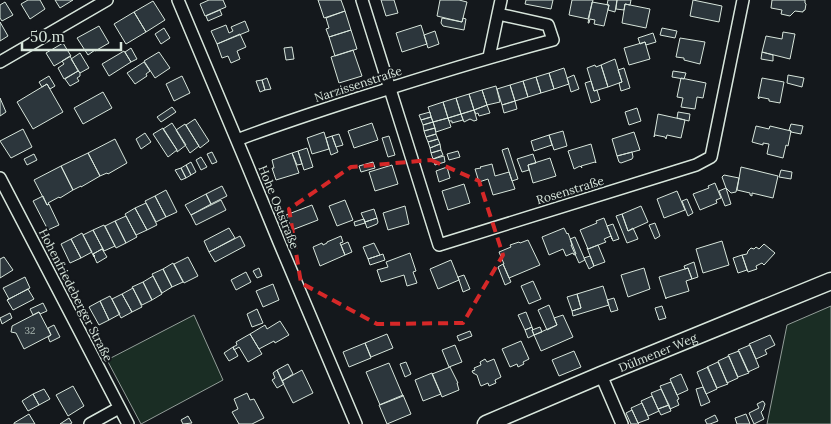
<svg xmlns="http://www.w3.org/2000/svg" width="831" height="424" font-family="Lora,serif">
	<rect width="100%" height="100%" fill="#14181c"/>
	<path fill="#1a2d24" stroke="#939e99" d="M831,306v118h-64l20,-99z
		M194,315l29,65 -82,44 -34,-64z"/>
	<path fill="#2c363c" stroke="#d8e6dc" d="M28,0h12l5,9 -15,10 -9,-15z
		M55,0h18l-13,8z
		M209,0h14l3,7 -21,9 -5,-12z
		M318,0h23l4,11 -21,7z
		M381,0h13l4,13 -12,3z
		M440,0h19l8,2 -5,20 -25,-6z
		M526,0h27l-2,9 -26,-5z
		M572,0h21l-5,19 -19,-4z
		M608,0h9l-2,12 -7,-2 1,-5h-2z
		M617,0h14l-1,5 -5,-1 -1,6 -8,-1z
		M693,0l29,6 -3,16 -29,-6z
		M772,0h33v3l1,1 -1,6 -2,1v1l-8,-1 -5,5 -9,-2 1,-4 -11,-2z
		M153,1l12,19 -19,12 -12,-20z
		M5,2l8,13 -11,6 -2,-3v-13z
		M592,2l17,3 -5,21 -10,-2 1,-4 -5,-1 -1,4h-1z
		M625,4l25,5 -4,19 -24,-5z
		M220,10l2,5 -14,6 -2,-5z
		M345,11l6,19 -22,7 -3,-8 3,-1 -3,-10z
		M134,12l12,20 -20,12 -12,-20z
		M442,18l20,4 1,-4 3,1 -2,11 -21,-4 -2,-3z
		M245,21l4,10 -32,13 -6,-13 15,-6 3,8 4,-2 -2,-4z
		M0,22l8,14 -8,5z
		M421,25l6,19 -25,8 -6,-19z
		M99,26l10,17 -14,8v-1l-7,5 -11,-17z
		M164,28l6,10 -9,6 -6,-10z
		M662,28l15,3 -2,7 -15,-3z
		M351,30l6,19 -22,7 -6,-19z
		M435,31l4,13 -11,4 -4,-13z
		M783,32l12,2 -5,25 -28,-7 4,-16 16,3z
		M653,33l3,9 -10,3 -1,-3 -5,2 -2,-6z
		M240,34l6,13 -9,4 3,8 -9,4 -3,-7 -6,2 -5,-14z
		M680,38l25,4 -5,22 -16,-4v-2l-8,-1z
		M645,42l5,17 -21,6 -5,-17z
		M63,43l8,13 -17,10 -8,-13z
		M292,47l2,12 -8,1 -2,-12z
		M131,48l6,11 -6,3 -6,-10z
		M353,50l9,26 -23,7 -8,-26z
		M124,51l7,11 -22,14 -7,-12z
		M159,52l11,16 -15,10 -11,-17z
		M762,52l11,3v6l-12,-2z
		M80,53l9,15 -9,5 -9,-14z
		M70,56l8,15 -14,8 -6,-11 6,-4 -2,-3z
		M615,59l7,23 -14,5 -7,-22z
		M144,62l6,9 -4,3 1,2 -12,8 -8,-11z
		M595,65l1,2 5,-2 7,22 -14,4 -7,-23z
		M564,68l5,16 -15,5 -5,-16z
		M624,68l6,20 -9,3 -2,-8 3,-1 -4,-12z
		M78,71l2,2v3l-3,2 2,3 -9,5 -5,-7z
		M673,71l13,2 -2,6 -12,-2z
		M549,73l5,16 -13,4 -5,-16z
		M574,75l5,14 -8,3 -4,-14z
		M788,75l16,3 -2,9 -15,-4z
		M49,76l6,10 -5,3 -3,-5 -5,3 -3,-5z
		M182,76l8,17 -16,8 -8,-17z
		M536,77l5,16 -13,4 -5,-16z
		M267,78l4,11 -6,1 -3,-10z
		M681,78l25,5 -3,15 -6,-1 -2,12 -14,-2 2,-9 -6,-1z
		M762,78l22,4 -4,21 -11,-2v-2l-10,-2v2l-1,-1z
		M262,80l3,10 -5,2 -4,-11z
		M523,81l5,16 -13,4 -5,-16z
		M591,81l3,10 3,-1 3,10 -9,3 -6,-20z
		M47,84l16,28 -30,17 -16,-27z
		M510,85l5,16 -13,4 -5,-16z
		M496,86l4,16 -13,3 -5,-15z
		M482,90l5,15 -13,5 -5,-16z
		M103,92l9,16 -29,16 -9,-16z
		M469,94l5,16 -13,4 -5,-16z
		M0,98l6,14 -6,4z
		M456,98l5,16 -13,4 -5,-16z
		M515,101l2,8 -13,4 -2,-8z
		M443,102l5,16 -15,4 -5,-15z
		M487,105l3,8 -11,3 -1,-3 -2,1 -2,-4z
		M172,107l4,5 -15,10 -4,-5z
		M637,108l4,13 -12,4 -4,-13z
		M474,110l3,10 -3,1 -4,-2 -6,3 -3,-8z
		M430,112l1,5 -10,3 -2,-5z
		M678,112l12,2 -1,7 -12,-3z
		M461,114l2,6 -11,3v-2h-3l-1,-3z
		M658,114l27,6 -4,18 -14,-3 -1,4 -1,-2 -10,-2 -1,2z
		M431,117l2,5 -10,3 -2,-5z
		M448,118l3,9 -15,5 -3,-10z
		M195,119l14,22 -9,7 -14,-23z
		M433,122l2,6 -11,3 -1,-6z
		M172,123l14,22 -9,7v-2l-14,-21z
		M372,123l6,17 -24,8 -6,-17z
		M185,124l14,22 -9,7 -14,-23z
		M791,124l12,2 -2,8 -10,-2v-1l-2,-1z
		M756,126l13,3 1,-3 21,5 -3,15 -2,-1 -3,13 -16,-4 2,-10 -6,-1v2l-11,-3z
		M163,128l14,22 -9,7 -15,-23z
		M435,128l1,6 -10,3 -2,-6z
		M23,129l9,18 -21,11 -11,-17z
		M563,131l4,15 -13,4 -5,-15z
		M324,132l5,17 -17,5 -5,-16z
		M634,132l6,18 -23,6 -5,-17z
		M145,133l6,9 -10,7 -5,-10z
		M339,134l4,11 -7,2 -4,-11z
		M436,134l2,5 -10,3 -2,-5z
		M549,135l3,10 -18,6 -3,-10z
		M332,136l6,16 -7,3 -5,-17z
		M389,136l6,19 -7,2 -6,-19z
		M115,139l12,24 -19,11 -1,-1 -7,3 -12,-23z
		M438,139l2,5 -10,4 -2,-6z
		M440,144l1,6 -10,3 -1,-5z
		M591,144l5,19 -1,-1 -14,4 1,2 -2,-2 -6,3 -6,-18z
		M307,148l6,19 -9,3 -6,-19z
		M508,148l10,31 -6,2 -10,-31z
		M441,150l2,5 -10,4 -2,-6z
		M298,151l4,13 -5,1 -5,-12z
		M458,151l2,6 -11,3 -2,-6z
		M212,152l5,10 -5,2 -5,-10z
		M632,152l1,5 -1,2 -11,4 -2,-1 -2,-6z
		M88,153l12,23 -19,11v-1l-8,4 -12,-24z
		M292,153l7,20 -23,7 -4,-12h2l-2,-8z
		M34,154l3,6 -10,5 -3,-6z
		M533,154l3,9 -8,2 1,5 -7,2 -5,-13z
		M444,156l1,6 -10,3 -2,-6z
		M201,157l6,10 -6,3 -5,-10z
		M550,158l6,18 -23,7 -5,-18z
		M191,162l5,10 -5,3 -5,-10z
		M373,162l2,6 -14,4 -2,-6z
		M492,164l3,12 14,-4 6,17 -22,6 -5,-16 -9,3 -4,-13 6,-1 -1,-1z
		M186,165l5,10 -5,3 -5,-10z
		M392,165l6,19 -23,7 -6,-19z
		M61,166l12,24 -13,8 -1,-1 -11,6 1,1 -2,1 -13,-25z
		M447,167l3,11 -11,4 -3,-11z
		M741,167l37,9 -5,22 -21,-5v3l-2,-1v-2l-13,-3z
		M181,168l5,10 -5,2 -6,-10z
		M781,170l11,2 -1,7 -12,-2z
		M724,175l15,3 -3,14 -5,1 -5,-5 -4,-11z
		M715,183l6,15 -5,2 1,3 -17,7 -7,-16 16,-6 -1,-2z
		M464,184l6,19 -22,7 -6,-19z
		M222,186l5,10 -16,8 -5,-10z
		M726,188l5,16 -6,2 -6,-15z
		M166,190l11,22 -11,5 -11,-21z
		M677,191l8,19 -21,8 -7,-19z
		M206,194l5,10 -20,11 -6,-10z
		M43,196l4,9 2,-1 10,21 -11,5 -15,-29z
		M155,196l11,21 -10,5 -11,-21z
		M687,199l6,14 -5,3 -6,-15z
		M221,200l5,10 -30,15 -5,-10z
		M345,200l8,20 -16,6 -8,-20z
		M146,203l11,22 -10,5 -12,-22z
		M312,205l6,15 -26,10 -6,-15z
		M405,206l4,18 -21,6 -5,-17z
		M641,206l7,16 -20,9 -6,-17z
		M135,208l12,22 -11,5 -11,-21z
		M374,209l3,9 -12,4 -4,-9z
		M622,214l6,17 5,-3 5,11 -11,4 -11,-27z
		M126,216l11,21 -11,6 -11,-22z
		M377,218l1,4 -1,2 -10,4 -2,-6z
		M604,218l8,21 -1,-3 -7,3 2,3 -18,7 -8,-19 17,-7 -1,-2z
		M364,219l1,4 -10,3 -1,-4z
		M115,221l11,22 -10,5 -11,-22z
		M655,223l5,13 -5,3 -6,-14z
		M613,224l6,15 -6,2 -6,-15z
		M104,225l11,21 -11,5 -11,-21z
		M229,228l6,10 -26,14 -5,-11z
		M564,228l3,6 1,-1 8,21 -2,1 -1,-2 -7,3 -3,-7 -14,6 -7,-18z
		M93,230l11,21 -2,-2 -9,5 2,2 -1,1 -11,-22z
		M82,233l10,19 -11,6 -10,-19z
		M240,236l5,10 -30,16 -6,-10z
		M341,236l2,6 -3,1 5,12 -25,11 -7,-19 9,-4 1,2 4,-2v-1z
		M575,237l10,23 -6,3 -8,-18h1l-2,-6z
		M71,239l10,19 -11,5 -9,-19z
		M528,240l12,25 -31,13 -6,-14h1l-5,-12 12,-5 -1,-2 9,-3 1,1z
		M722,241l7,24 -26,8 -7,-24z
		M348,242l4,10 -7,3 -4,-10z
		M374,243l6,12 -12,4 -5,-12z
		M764,244l11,9 -11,12 -2,-2 -6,3 1,3 -9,3 -6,-17 5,-1 1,-3 3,-3 3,1 2,-2 3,2z
		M598,245l7,17 -11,4 -7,-18h1v1z
		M102,249l5,8 -10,6 -4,-9z
		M410,253l6,18 -3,1 4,11 -10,3 -3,-11 -23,7 -4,-12 11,-3 -2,-5z
		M383,254l2,6 -15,5 -2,-6z
		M742,255l5,15 -9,3 -5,-15z
		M590,256l4,10 -5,3 -5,-11z
		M4,257l9,13 -13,8v-19z
		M188,257l10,19 -14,7 -10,-19z
		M451,260l8,20 -21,9 -8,-20z
		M694,262l4,15 -6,2 -4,-11 -3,1 -1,-3z
		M173,263l10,19 -11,5 -9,-18z
		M503,264l8,18 -6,3 -7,-18z
		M259,268l3,8 -5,2 -4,-7z
		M644,268l6,21 -22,8 -7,-22z
		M688,268l4,11 -6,2 3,10 -23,7v1l-7,-22z
		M163,269l9,18 -10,6 -10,-19z
		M246,272l5,10 -15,8 -5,-10z
		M464,275l6,14 -7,3 -5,-15z
		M153,276l9,18 -10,6 -9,-18z
		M25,277l5,11 -23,12 2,-1 -6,-11z
		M533,281l8,18 -12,5 -8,-18z
		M143,282l9,18 -10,5 -10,-18z
		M273,284l6,16 -16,7 -7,-16z
		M603,286l6,19 -36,11 -1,-5 9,-3 -4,-14z
		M133,288l9,19 -10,5 -10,-18z
		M28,289l6,10 -21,11 -6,-10z
		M122,294l10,18 -11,6 -9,-19z
		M577,294l4,14 -9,3 -5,-14z
		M110,296l10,18 -11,6 -9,-19z
		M614,298l4,12 -7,2 -4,-12z
		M100,301l9,19 -10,5 -10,-18z
		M43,303l4,8 -7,3 -1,-2 -6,3 -3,-6z
		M549,305l8,20 -10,5 -9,-20z
		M662,306l4,12 -7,2 -4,-12z
		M257,309l6,14 -11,4 -5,-13z
		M39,312l12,23 -27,14 -8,-16 -5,-1 1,-5v-1z
		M526,312l6,15 -7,3 -7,-15z
		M10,313l2,5 -10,6 -2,-6z
		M563,315l10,22 -32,14 -7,-16 23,-10 -3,-7z
		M280,321l9,14 -14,8 -1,-2 -15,8 -9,-15 15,-9 2,4z
		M54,325l6,12 -10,5 -2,-5 3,-2 -3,-7z
		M532,327l1,3h-1l2,5 -6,3 -3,-8z
		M540,327l2,5 -8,3 -2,-5z
		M470,331l2,5 -13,5 -2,-5z
		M250,334l12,20 -14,8 -9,-15 -5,3 -1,-3 4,-2 -1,-3z
		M387,334l6,14 -22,9 -6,-14z
		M770,335l5,10 -10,5 2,4 -11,5 -7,-15z
		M521,341l8,18 -6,3 1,2 -6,3 -1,-3 -7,3 -8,-18z
		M365,343l6,15 -22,9 -6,-15z
		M455,345l7,17 -13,5 -7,-17z
		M750,345l9,22 -11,5 -10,-22z
		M233,347l5,9 -9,5 -5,-8z
		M574,351l7,16 -22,9 -7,-16z
		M739,351l10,22 -11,4 -10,-22z
		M729,356l9,22 -11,5 -9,-22z
		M485,359l2,3 7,-3 7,18 -6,3 1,3 -7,3 -1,-3 -7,3 -1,-2 -3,-9 -4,-2 -1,-2 3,-1 -1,-2 7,-3 -1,-3z
		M406,362l5,12 -6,3 -5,-13z
		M718,362l10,22 -11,4 -10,-21z
		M389,363l14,33 -23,9 -14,-33z
		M288,364l5,10 -11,7 -5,-11z
		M450,367l8,16h-1l2,7 -17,7 -10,-23z
		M708,367l9,22 -11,5 -9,-22z
		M277,370l7,14 -7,4 -5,-8 3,-2 -2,-5z
		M302,370l11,23 -20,10 -11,-22z
		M432,373l9,21 -18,7 -8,-21z
		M681,374l7,16 -11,5 -7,-16z
		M671,382l8,17 -2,1 2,5 -9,4 -10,-23z
		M73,386l11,20 -16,10 -12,-21z
		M703,387l7,15 -9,4 -5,-17z
		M44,389l6,10 -11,6 -6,-11z
		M661,389l8,16 -11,4 -7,-16z
		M247,393l3,7 4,-1 10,19 -12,6h-13l-7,-12 6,-3 -4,-10z
		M33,394l6,11 -11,6 -6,-10z
		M403,395l8,19 -24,10 -8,-19z
		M652,396l7,15 -11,5 -7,-15z
		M763,401l2,3 -2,6 -2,2 3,7 -10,5 -5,-11 10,-5 -2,-4z
		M642,403l7,16 -11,4 -7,-15z
		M669,405l2,6 -10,4 -3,-6z
		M632,410l6,13 1,1h-8l-5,-11z
		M29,414l6,10h-21v-1z
		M746,414l4,10h-13l-2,-6z
		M715,415l3,6 -8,3h-3l-2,-4z
		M188,416l4,7 -9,1 -2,-4z
		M69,418l3,5 -2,1h-10z"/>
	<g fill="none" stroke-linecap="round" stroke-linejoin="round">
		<g stroke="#d8e6dc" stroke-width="14">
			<path id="street" d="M178,0l68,162 33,80 77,182
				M362,0l77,245 257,-80 15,-8 32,-157
				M498,14l3,-14
				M0,62l107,-62
				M237,140c39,-15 79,-28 119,-41 65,-21 130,-41 197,-59l-5,-15 -50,-11 -9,43
				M0,178l128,246
				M601,375l21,49
				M90,424l29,-16"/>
		</g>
		<g stroke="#d8e6dc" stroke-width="19">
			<g id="secondary">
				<path id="s1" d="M486,424l115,-49 230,-94"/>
			</g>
		</g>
		<use href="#street" stroke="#14181c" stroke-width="11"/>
		<use href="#secondary" stroke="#14181c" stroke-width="16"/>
	</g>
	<path fill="none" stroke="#d62828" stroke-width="4" stroke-dasharray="10 6" stroke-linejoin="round" d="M431,160l48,21 24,74 -40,68 -86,1 -76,-41 -12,-74 62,-42z"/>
	<g text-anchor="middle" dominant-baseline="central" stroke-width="4" stroke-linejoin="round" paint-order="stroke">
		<g font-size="10" fill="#adbab4">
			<text x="30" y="330">32</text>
		</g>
		<g font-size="12" fill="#d8e6dc" stroke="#14181c">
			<text transform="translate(358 84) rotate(-18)">Narzissenstraße</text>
			<text transform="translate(570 190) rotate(-17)">Rosenstraße</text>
			<text transform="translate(279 207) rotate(68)">Hohe Oststraße</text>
			<text transform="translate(76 295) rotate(63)">Hohenfriedeberger Straße</text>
			<text stroke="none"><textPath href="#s1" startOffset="186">Dülmener Weg</textPath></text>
		</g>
	</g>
	<path d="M22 42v8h99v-8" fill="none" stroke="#d8e6dc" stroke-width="2.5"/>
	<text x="30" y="42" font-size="15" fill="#d8e6dc" stroke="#14181c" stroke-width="4" paint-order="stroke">50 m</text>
</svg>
